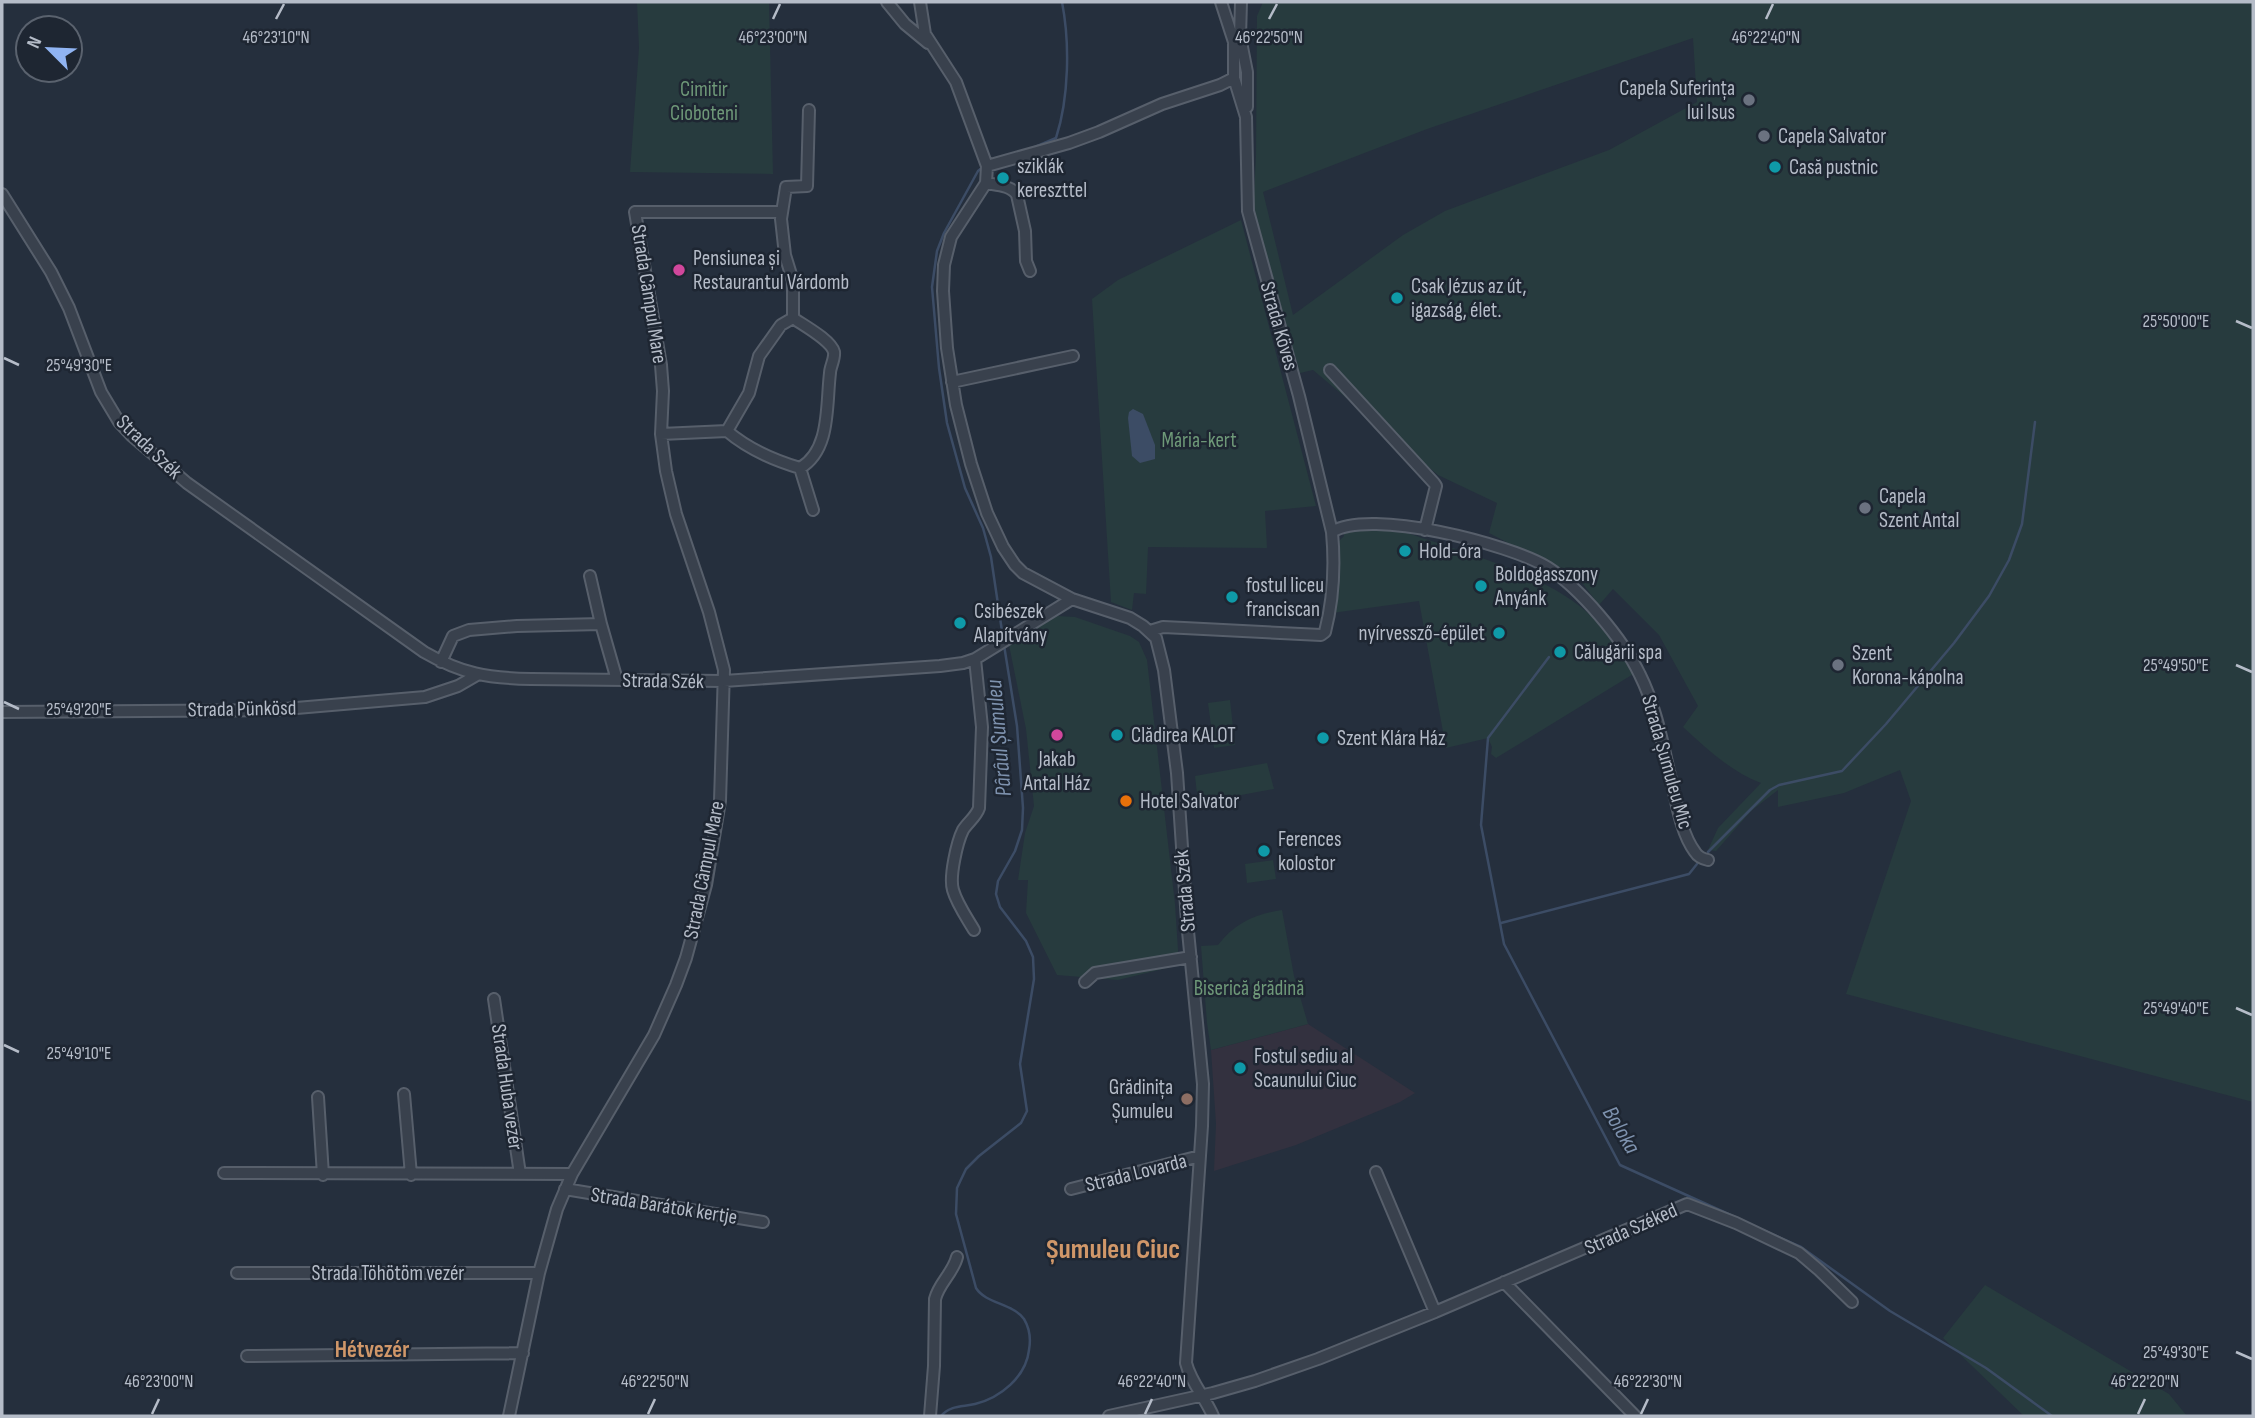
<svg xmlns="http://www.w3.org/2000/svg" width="2255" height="1418" font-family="'Sofia Sans Condensed',sans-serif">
	<rect width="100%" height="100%" fill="#252f3d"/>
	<path fill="#33313f" d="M1308,1024l107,69 -15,9 -104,43 -82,26 2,-47 -5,-74z"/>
	<path fill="#273b3e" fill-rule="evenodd" d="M637,2h132l4,172 -143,-2 9,-124z
		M1263,2h990v1100l-407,-108 65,-193 -11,-31 -56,23 -66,14v-17l-27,21 -35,40 -8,-1 10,-22 43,-45c-31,-12 -54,-34 -78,-56l15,-21 -39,-71 -46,-46 -14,16 -16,-21 -28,-17 -45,-18 2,-4 -23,-12 8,-30 -59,-28 -125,-105 -13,3 -47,-158 3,-59 1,-140zM1693,38l4,64 -88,48 -164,61 -42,24 -110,80 -30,-123 164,-63z
		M1241,220l75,286 -51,5 2,37 -119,-1 -2,47 -12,-1 -2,17 -21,-8 -19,-303 26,-19z
		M1393,528c58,21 158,46 200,90 15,16 28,37 42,55l-139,85 -5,-4 1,-7 -4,-9 -42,10 -27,-147 -87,12 6,-71 6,-6v-3l10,-3z
		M1057,616l18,1 55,19 9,6 8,18 28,244 4,61 -61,15 -61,-5 -31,-62 2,-33h-10l7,-47 9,-27 -8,-77 -17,-84z
		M1230,700l5,45 -21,3 -6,-45z
		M1267,763l7,26 -76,14 -3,-27z
		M1273,860l3,19 -29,4 -2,-19z
		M1282,910l12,66 14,48 -97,26 -4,-27 -6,-77 17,-1c17,-22 37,-31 64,-35z
		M1985,1285l184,109 18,22h-163l-81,-78z"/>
	<path fill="#3c4c65" d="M1133,409l10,5 12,31v14l-15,4 -8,-7 -4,-38 1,-6z"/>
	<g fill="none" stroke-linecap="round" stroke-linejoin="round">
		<path stroke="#3c4c65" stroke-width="2.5" d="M1035,147l21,-9c13,-40 14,-95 6,-136
			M983,167l-5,4 -34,62 -7,18 -5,36 7,81 8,55 18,65 18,40 8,29 12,81
			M1549,657l-61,81 -7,87 23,119 116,221 115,52
			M1708,852l62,-62 9,-5 63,-14 44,-47 68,-81 35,-47 20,-36 13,-36 13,-102
			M1501,923l188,-49 8,-10
			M1747,1223l54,24 89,64 96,57 66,48
			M941,1416c9,-11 22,-9 34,-12 25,-6 51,-27 54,-54 2,-11 1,-21 -5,-31 -12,-16 -38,-15 -48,-31l-20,-74 1,-26 9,-19 13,-13 42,-33 6,-12 -7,-47 14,-85 -1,-22 -7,-16 -26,-34 -4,-13 2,-13 17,-30 7,-21 1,-22 -6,-82 -13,-81"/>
		<g stroke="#575f6b" stroke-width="14">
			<path id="minor" d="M887,2l18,22 23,19
				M920,2l5,32 31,48 31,84 -1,17 -35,54 -7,28 -1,26 4,57 9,57 15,59 16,49 16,34 12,18 8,8 49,26 58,19 13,8 13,12 8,32 13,103 10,148 16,163 -1,42 -16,237c5,20 19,34 27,53
				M1221,2l13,40v36l12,39 2,94 51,185 33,136
				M1241,2l-1,35 7,35v35
				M987,166l82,-23 30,-11 63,-28 58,-19 14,-7
				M986,183c10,2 25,2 31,12l8,36 1,30 4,10
				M2,194l49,78 18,36 32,84 18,30 13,14 55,47 237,169c38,22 63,26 107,27l193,2 216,-15 23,-3 12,-4 97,-60
				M1330,370l104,113 2,3 -11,44
				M952,382l121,-26
				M727,431l22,-38 10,-37 22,-31 12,-7
				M661,434l66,-3c21,18 46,29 73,37 31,-18 26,-63 30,-95 0,-6 5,-14 4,-21 -3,-12 -31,-27 -41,-34v-37l-8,-26 -4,-36 5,-32 21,-1 2,-76
				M800,468l13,42
				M590,576l11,48
				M1150,631l13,-4 21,1 137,7 4,-3c8,-31 10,-67 7,-100 38,-24 177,12 215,35 33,21 76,72 93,108 18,36 24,78 34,117 4,19 9,44 21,60 3,5 8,7 13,8
				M441,662l12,-26 16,-6 48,-4 84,-2 16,56
				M2,712l271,-2 152,-13 33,-11 19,-11
				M974,930c-7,-12 -17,-26 -21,-40 -4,-13 4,-48 10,-60 5,-8 13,-13 16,-22l3,-81 -7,-68
				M1085,982l10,-9 96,-16
				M494,999l26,175
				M404,1094l7,81
				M318,1097l5,78
				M1376,1172l59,140
				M224,1173l348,1
				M565,1189l198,33
				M1071,1189l129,-33
				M237,1273h302
				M1504,1282l131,134
				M247,1356l276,-3
				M509,1416l30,-143 18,-64 15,-35 82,-139 22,-50 10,-27 20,-73 14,-84 4,-131 -15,-58 -33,-98 -10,-43 -5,-37 2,-43 -2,-26 -26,-153h147
				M930,1416l4,-50 1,-67c4,-16 18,-26 22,-42
				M1109,1416l104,-23 42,-12 63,-22 117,-47 252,-108 49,19 63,30 20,17 33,32"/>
		</g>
		<use href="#minor" stroke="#39414d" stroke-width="10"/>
	</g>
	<path fill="none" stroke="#b5bcc8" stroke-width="2.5" d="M276,19l8,-15M773,19l7,-15M1269,19l8,-15M1766,19l7,-15M2236,321l16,7M4,358l15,7M2236,665l16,7M4,702l15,7M2236,1008l16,7M4,1045l15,7M2236,1352l16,7M152,1414l7,-15M648,1414l7,-15M1145,1414l7,-15M1641,1414l7,-15M2138,1414l7,-15"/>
	<g fill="#6b7280" stroke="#1e2632" stroke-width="2.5">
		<circle cx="1749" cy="100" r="7"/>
		<circle cx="1764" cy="136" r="7"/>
		<circle cx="1865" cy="508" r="7"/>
		<circle cx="1838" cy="665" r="7"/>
	</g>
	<g fill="#0f9aa8" stroke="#1e2632" stroke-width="2.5">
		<circle cx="1775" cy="167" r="7"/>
		<circle cx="1003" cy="178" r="7"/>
		<circle cx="1397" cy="298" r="7"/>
		<circle cx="1405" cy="551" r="7"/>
		<circle cx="1481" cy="586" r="7"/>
		<circle cx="1232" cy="597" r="7"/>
		<circle cx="960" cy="623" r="7"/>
		<circle cx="1499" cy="633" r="7"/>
		<circle cx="1560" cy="652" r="7"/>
		<circle cx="1117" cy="735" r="7"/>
		<circle cx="1323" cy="738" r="7"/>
		<circle cx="1264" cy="851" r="7"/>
		<circle cx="1240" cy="1068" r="7"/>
	</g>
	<g fill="#d1479c" stroke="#1e2632" stroke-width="2.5">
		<circle cx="679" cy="270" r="7"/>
		<circle cx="1057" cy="735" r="7"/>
	</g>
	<circle fill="#e8710a" stroke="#1e2632" stroke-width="2.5" cx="1126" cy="801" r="7"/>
	<circle fill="#8d6e63" stroke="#1e2632" stroke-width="2.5" cx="1187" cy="1099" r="7"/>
	<g text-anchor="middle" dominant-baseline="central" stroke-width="5" stroke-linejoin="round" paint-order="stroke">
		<g font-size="21" fill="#b5bcc8" stroke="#1e2632" text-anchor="start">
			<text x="1735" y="88" text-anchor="end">Capela Suferința<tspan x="1735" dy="24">lui Isus</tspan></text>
			<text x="1778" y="136">Capela Salvator</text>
			<text x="1017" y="166">sziklák<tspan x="1017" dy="24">kereszttel</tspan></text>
			<text x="1789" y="167">Casă pustnic</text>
			<text x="693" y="258">Pensiunea și<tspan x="693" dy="24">Restaurantul Várdomb</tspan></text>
			<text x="1411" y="286">Csak Jézus az út,<tspan x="1411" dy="24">igazság, élet.</tspan></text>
			<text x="1879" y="496">Capela<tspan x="1879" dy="24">Szent Antal</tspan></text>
			<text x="1419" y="551">Hold-óra</text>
			<text x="1495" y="574">Boldogasszony<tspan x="1495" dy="24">Anyánk</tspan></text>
			<text x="1246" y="585">fostul liceu<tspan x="1246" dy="24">franciscan</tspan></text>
			<text x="974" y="611">Csibészek<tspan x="974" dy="24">Alapítvány</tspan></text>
			<text x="1485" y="633" text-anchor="end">nyírvessző-épület</text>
			<text x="1574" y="652">Călugării spa</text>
			<text x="1852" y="653">Szent<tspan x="1852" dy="24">Korona-kápolna</tspan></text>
			<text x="1131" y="735">Clădirea KALOT</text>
			<text x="1337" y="738">Szent Klára Ház</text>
			<text x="1057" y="759" text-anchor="middle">Jakab<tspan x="1057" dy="24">Antal Ház</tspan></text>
			<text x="1140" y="801">Hotel Salvator</text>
			<text x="1278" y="839">Ferences<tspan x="1278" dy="24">kolostor</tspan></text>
			<text x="1254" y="1056">Fostul sediu al<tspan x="1254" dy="24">Scaunului Ciuc</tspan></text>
			<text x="1173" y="1087" text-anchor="end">Grădinița<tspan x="1173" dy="24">Șumuleu</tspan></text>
		</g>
		<g font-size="21" fill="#6e9878" stroke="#1e2632">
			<text x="704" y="89">Cimitir<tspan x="704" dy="24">Cioboteni</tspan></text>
			<text x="1199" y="440">Mária-kert</text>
			<text x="1249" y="988">Biserică grădină</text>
		</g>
		<g font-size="21" fill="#b5bcc8" stroke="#1e2632">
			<text transform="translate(649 294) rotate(81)">Strada Câmpul Mare</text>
			<text transform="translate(1279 326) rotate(74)">Strada Köves</text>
			<text transform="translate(149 447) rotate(44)">Strada Szék</text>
			<text transform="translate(663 681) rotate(1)">Strada Szék</text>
			<text transform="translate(242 709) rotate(-1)">Strada Pünkösd</text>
			<text transform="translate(1667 762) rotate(74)">Strada Șumuleu Mic</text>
			<text transform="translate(704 870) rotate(-79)">Strada Câmpul Mare</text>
			<text transform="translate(1185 891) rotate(-95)">Strada Szék</text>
			<text transform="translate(507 1087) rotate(82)">Strada Huba vezér</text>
			<text transform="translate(1136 1173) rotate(-14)">Strada Lovarda</text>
			<text transform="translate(664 1206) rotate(9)">Strada Barátok kertje</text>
			<text transform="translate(1631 1229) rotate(-24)">Strada Széked</text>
			<text x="388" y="1273">Strada Töhötöm vezér</text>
		</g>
		<g font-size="23" font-style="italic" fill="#7e92ae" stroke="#1e2632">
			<text transform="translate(999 738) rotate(-95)">Pârâul Șumuleu</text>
			<text transform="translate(1621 1130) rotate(59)">Boloka</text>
		</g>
		<g font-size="23" font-weight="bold" fill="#d09769" stroke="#1e2632">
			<text x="372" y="1350">Hétvezér</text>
		</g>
		<g font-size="28" font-weight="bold" fill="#d09769" stroke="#1e2632">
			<text x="1113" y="1249">Șumuleu Ciuc</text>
		</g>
	</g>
	<g font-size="18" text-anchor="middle" fill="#b5bcc8" stroke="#1e2632" stroke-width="5" stroke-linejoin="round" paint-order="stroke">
		<text x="276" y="43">46°23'10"N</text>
		<text x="773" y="43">46°23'00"N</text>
		<text x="1269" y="43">46°22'50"N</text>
		<text x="1766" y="43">46°22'40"N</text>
		<text x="2176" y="327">25°50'00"E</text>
		<text x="79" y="371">25°49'30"E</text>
		<text x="2176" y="671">25°49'50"E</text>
		<text x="79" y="715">25°49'20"E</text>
		<text x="2176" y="1014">25°49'40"E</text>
		<text x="79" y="1059">25°49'10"E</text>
		<text x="2176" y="1358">25°49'30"E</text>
		<text x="159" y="1387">46°23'00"N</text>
		<text x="655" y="1387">46°22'50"N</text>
		<text x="1152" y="1387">46°22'40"N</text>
		<text x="1648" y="1387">46°22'30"N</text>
		<text x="2145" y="1387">46°22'20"N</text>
	</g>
	<rect width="2255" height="1418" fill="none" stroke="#b5bcc8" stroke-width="7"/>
	<g transform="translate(49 49) rotate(294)"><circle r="33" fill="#1e2632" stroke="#5a626e" stroke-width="2"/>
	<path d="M0-5L12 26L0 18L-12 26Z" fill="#90b4f3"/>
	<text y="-10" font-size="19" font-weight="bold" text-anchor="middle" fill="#b5bcc8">N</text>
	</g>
</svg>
